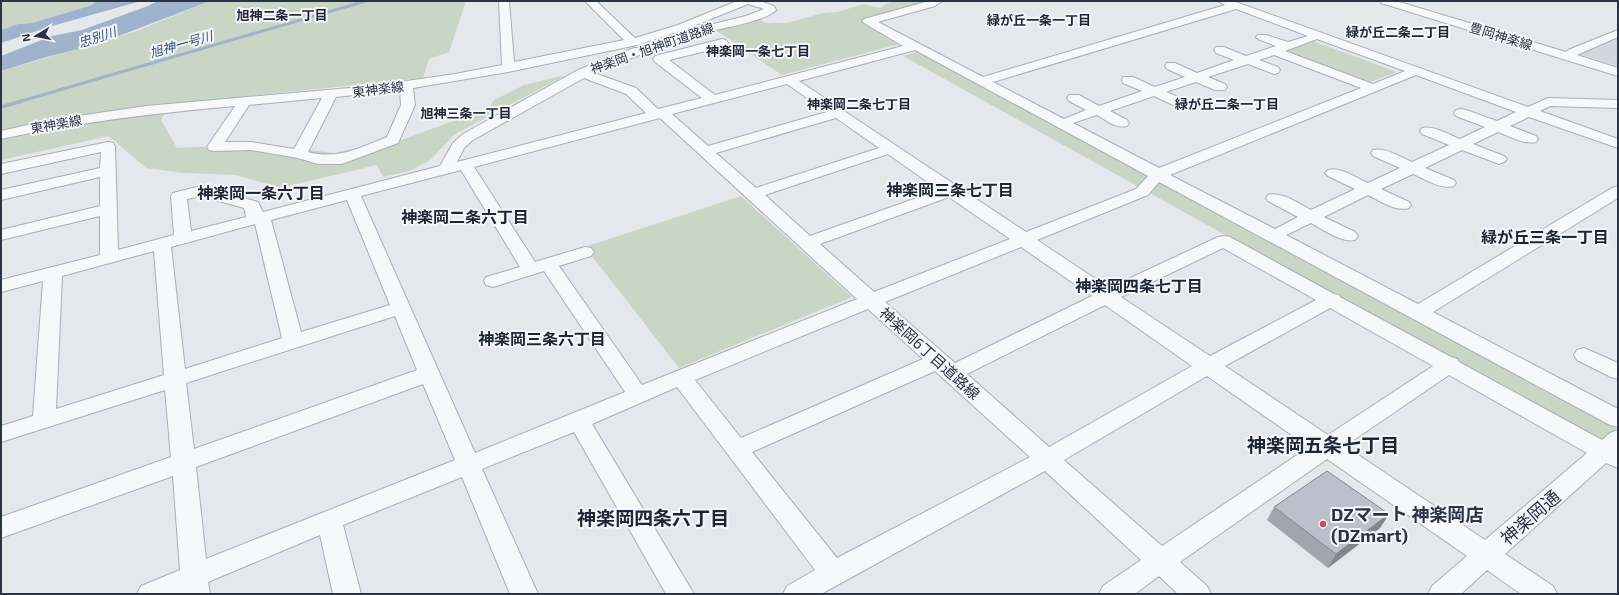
<svg xmlns="http://www.w3.org/2000/svg" width="1619" height="595" font-family="'Exo 2','Noto Sans JP',sans-serif">
	<rect width="100%" height="100%" fill="#e4e7ec"/>
	<path fill="#d2d6de" d="M1618,36v30l-39,-12z"/>
	<path fill="#c9d6c5" d="M1,1h97l-6,4 -60,18 -14,1 -17,6z
		M210,1h256l-17,51 -20,7 -6,19 -251,26 -171,28v-61l133,-39z
		M892,1h40l-19,6 -51,13 41,23 -121,32 -68,-46 44,-10 8,4h21l36,-10 14,-1 27,-8 16,4z
		M1313,41l84,31 -32,12 -84,-33z
		M920,51l698,379v23l-715,-397z
		M561,76h3l-109,58 -26,27 -20,10 -26,6 -6,-12 -97,23 -44,-13 -52,-2 -38,-5 -37,-32 -108,24v-23l43,-10 122,-16 -5,9 16,28 82,-4 75,9 70,-14 85,-31 5,-8 30,-15z
		M741,196l111,101 -173,71 -94,-121z"/>
	<path fill="#9fb4cc" d="M96,1h45l-89,25 -51,17v-13l17,-6 14,-1 60,-18z
		M158,1h52l-112,43 -52,13 -45,14v-15l51,-20 30,-6 66,-24z"/>
	<g fill="none" stroke-linecap="round" stroke-linejoin="round">
		<path stroke="#9fb4cc" stroke-width="3" d="M18,102l348,-101"/>
		<path stroke="#9fb4cc" stroke-width="3.5" d="M1,107l21,-6"/>
		<g stroke="#a9aeb7" stroke-width="2">
			<path id="minor" d="M499,1h10l5,61 110,-22 -39,-39h11l39,37 43,-13 59,-24h23l14,5 2,4c-9,11 -56,19 -71,22l-4,-1 -2,-2 2,-2 45,-11 18,-7 -16,-5 -62,25 -49,16 -129,27 -95,16 2,17 -17,38 -56,21h-24l-20,-6 -47,-8 -37,1 -5,-1 -2,-3 28,-41c-79,7 -157,16 -234,33v-8l44,-10 101,-15 226,-20 83,-12 47,-9zM400,90l1,15 -14,32c-28,11 -49,23 -79,15l28,-55zM322,98l-28,51 -43,-7h-26l24,-37z
				M929,1h13l-7,5 -57,16 105,55 242,-72 -7,-4h15l295,106 20,-9 70,2v8l-68,-2 -10,5 78,28v9l-89,-31 -19,9 26,10 2,3 -2,3c-12,3 -27,-6 -38,-10l-25,12 31,12 3,3 -3,3 -5,2 -5,-2 -32,-12 -37,18 29,12 2,3 -2,3c-13,4 -29,-7 -41,-12l-32,15 28,13 2,3 -2,3c-13,4 -29,-7 -41,-13l-44,22 31,15 3,4 -3,4c-14,3 -31,-10 -44,-17l-25,12 132,69 194,-116 6,-2v12l-185,114 185,97v18l-8,-2 -451,-243 -11,13 -111,45 72,48 109,-51 6,-1 6,1 104,57 5,1 1,2 111,60 6,2 2,3 143,78 8,-7 8,-3v38l-12,-5 -101,91 48,32 4,8h-36l-34,-24 -26,24h-33l4,-8 35,-30 -140,-97 -147,103 27,24 4,8h-33l-19,-18 -24,18h-36l4,-8 38,-26 -96,-89 -224,123h-38l4,-8 28,-16 -138,-183 -85,37 102,170h-28l-92,-162 -92,37 56,125h-28l-48,-117 -119,48 18,69h-28l-13,-59 -112,47 2,12h-73l4,-8 39,-16 -7,-94 -172,62v-21l170,-60 -6,-67 -164,52v-16l32,-10 10,-135 -42,11v-12l99,-25v-39l-99,24v-10l99,-24v-29l-99,23v-10l99,-22 1,-16 -100,22v-10l107,-22 5,1 2,3 3,104 56,-15 -3,-39 2,-3 28,-7 57,16 5,10 177,-46 13,-23 10,-9 115,-64 56,-22h8l2,3 -2,3 -48,19 42,15 22,21 44,-11 -47,-36 -2,-3 2,-3 67,-17 4,1 2,3 -2,3 -57,14 46,35 188,-49 -39,-23 -2,-2 2,-2zM1236,9l72,27 -20,6 -22,-7h-8l-2,2 2,2 18,7 -30,10 -22,-9h-8l-2,3 2,3 18,7 -37,13 -22,-10h-8l-2,3 2,3 18,8 -30,10 -22,-10h-10l-1,3 1,3 19,8 -43,15 -20,-11h-10l-2,3 2,3 17,9 -22,9 -71,-37zM1317,39l88,32 -32,13 -88,-33zM915,50l233,126 -12,13 -110,43 -227,-151zM1274,55l87,33 -202,80 -86,-45 24,-8c9,5 19,14 30,11l2,-3 -2,-3 -17,-9 44,-15 19,9h10l2,-3 -2,-3 -17,-7 30,-10 19,8h10l2,-3 -2,-3 -17,-7 40,-13 26,10 4,-1 2,-3 -2,-3 -19,-7zM1416,75l100,37 -19,9 -31,-11 -5,-1 -5,1 -2,3 2,3 29,11 -25,12c-11,-4 -26,-14 -38,-11l-2,3 2,3 27,11 -37,17c-11,-5 -27,-15 -39,-12l-2,3 2,3 27,12 -32,15c-12,-5 -28,-17 -40,-13l-3,3 3,3 27,13 -44,21c-12,-6 -29,-19 -43,-15l-2,3 2,3 30,16 -23,12 -105,-54zM584,78l42,16 20,19 -189,49 7,-14 9,-8zM787,84l40,28 -119,34 -36,-32zM660,118l197,181 -215,86 -83,-119 32,-10 3,-4 -3,-4 -6,-1 -50,15 -61,-95zM836,118l43,30 -123,40 -40,-35zM888,154l51,36 -129,46 -45,-41zM461,170l59,97 -34,10 -2,4 2,4 7,2 51,-16 81,121 -150,61 -114,-257zM201,196l43,12 2,9 -55,14 -4,-32zM949,197l61,42 -136,53 -54,-48zM347,200l43,105 -89,27 -30,-112zM255,224l27,114 -97,31 -14,-122zM1021,247l71,49 -137,67 -70,-61zM1223,248l93,52 -106,56 -89,-59zM154,251l10,124 -108,34 6,-133zM1105,305l87,61 -143,81 -82,-73zM1330,308l103,58 -105,69 -103,-69zM868,309l55,50 -182,79 -46,-58zM395,316l22,54 -223,79 -8,-66zM935,371l95,86 -193,101 -85,-106zM1449,375l138,78 -102,87 -140,-94zM1207,376l102,71 -147,99 -98,-86zM423,384l32,76 -249,99 -10,-92z
				M1380,1h16l170,51 2,-2 50,-20v7l-41,18 41,13v8l-237,-73z
				M1584,348l34,15v16l-7,-2 -34,-17 -3,-5 3,-5z"/>
		</g>
		<use href="#minor" fill="#f7f8fa" fill-rule="evenodd"/>
	</g>
	<path fill="#a1a5ae" d="M1274,507l115,7 -9,14 -52,40 -61,-48z"/>
	<path fill="#83868d" d="M1389,514l-9,14 -52,40 8,-14z"/>
	<path fill="#bbc0ca" stroke="#83868d" d="M1327,471l62,43 -53,40 -62,-47z"/>
	<circle fill="#d1495b" stroke="#f4f6f9" stroke-width="1.5" cx="1323" cy="524" r="4"/>
	<g text-anchor="middle" dominant-baseline="central" stroke-width="4" stroke-linejoin="round" paint-order="stroke">
		<g font-size="13" font-weight="bold" fill="#1d2536" stroke="#f4f6f9">
			<text x="282" y="15">旭神二条一丁目</text>
			<text x="1039" y="20">緑が丘一条一丁目</text>
			<text x="1398" y="32">緑が丘二条二丁目</text>
			<text x="758" y="51">神楽岡一条七丁目</text>
			<text x="859" y="104">神楽岡二条七丁目</text>
			<text x="1227" y="104">緑が丘二条一丁目</text>
			<text x="466" y="113">旭神三条一丁目</text>
		</g>
		<g font-size="13" fill="#2b3445" stroke="#f4f6f9">
			<text transform="translate(1501 36) rotate(17)">豊岡神楽線</text>
			<text transform="translate(652 48) rotate(-19)">神楽岡・旭神町道路線</text>
			<text transform="translate(378 89) rotate(-7)">東神楽線</text>
			<text transform="translate(56 124) rotate(-10)">東神楽線</text>
		</g>
		<g font-size="13" font-style="italic" fill="#34527a" stroke="#f4f6f9">
			<text transform="translate(97 37) rotate(-18)">忠別川</text>
			<text transform="translate(181 44) rotate(-16)">旭神一号川</text>
		</g>
		<g font-size="15" fill="#2b3445" stroke="#f4f6f9">
			<text transform="translate(930 353) rotate(42)">神楽岡6丁目道路線</text>
		</g>
		<g font-size="16" font-weight="bold" fill="#1d2536" stroke="#f4f6f9">
			<text x="950" y="189">神楽岡三条七丁目</text>
			<text x="261" y="192">神楽岡一条六丁目</text>
			<text x="465" y="216">神楽岡二条六丁目</text>
			<text x="1545" y="236">緑が丘三条一丁目</text>
			<text x="1139" y="285">神楽岡四条七丁目</text>
			<text x="542" y="338">神楽岡三条六丁目</text>
		</g>
		<g font-size="18" font-weight="bold" fill="#2b3445" stroke="#f4f6f9" text-anchor="start">
			<text x="1331" y="514">DZマート 神楽岡店<tspan x="1331" dy="21">(DZmart)</tspan></text>
		</g>
		<g font-size="18" fill="#2b3445" stroke="#f4f6f9">
			<text transform="translate(1530 517) rotate(-41)">神楽岡通</text>
		</g>
		<g font-size="19" font-weight="bold" fill="#1d2536" stroke="#f4f6f9">
			<text x="1323" y="444">神楽岡五条七丁目</text>
			<text x="653" y="517">神楽岡四条六丁目</text>
		</g>
	</g>
	<rect width="1619" height="595" fill="none" stroke="#2b3445" stroke-width="4"/>
	<g transform="translate(36 36) rotate(260)" stroke="#f4f6f9" stroke-width="3" paint-order="stroke">
	<path d="M0-3L7 15L0 10L-7 15Z" fill="#2b3445"/>
	<text y="-6" font-size="11" font-weight="bold" text-anchor="middle" fill="#2b3445">N</text>
	</g>
</svg>
